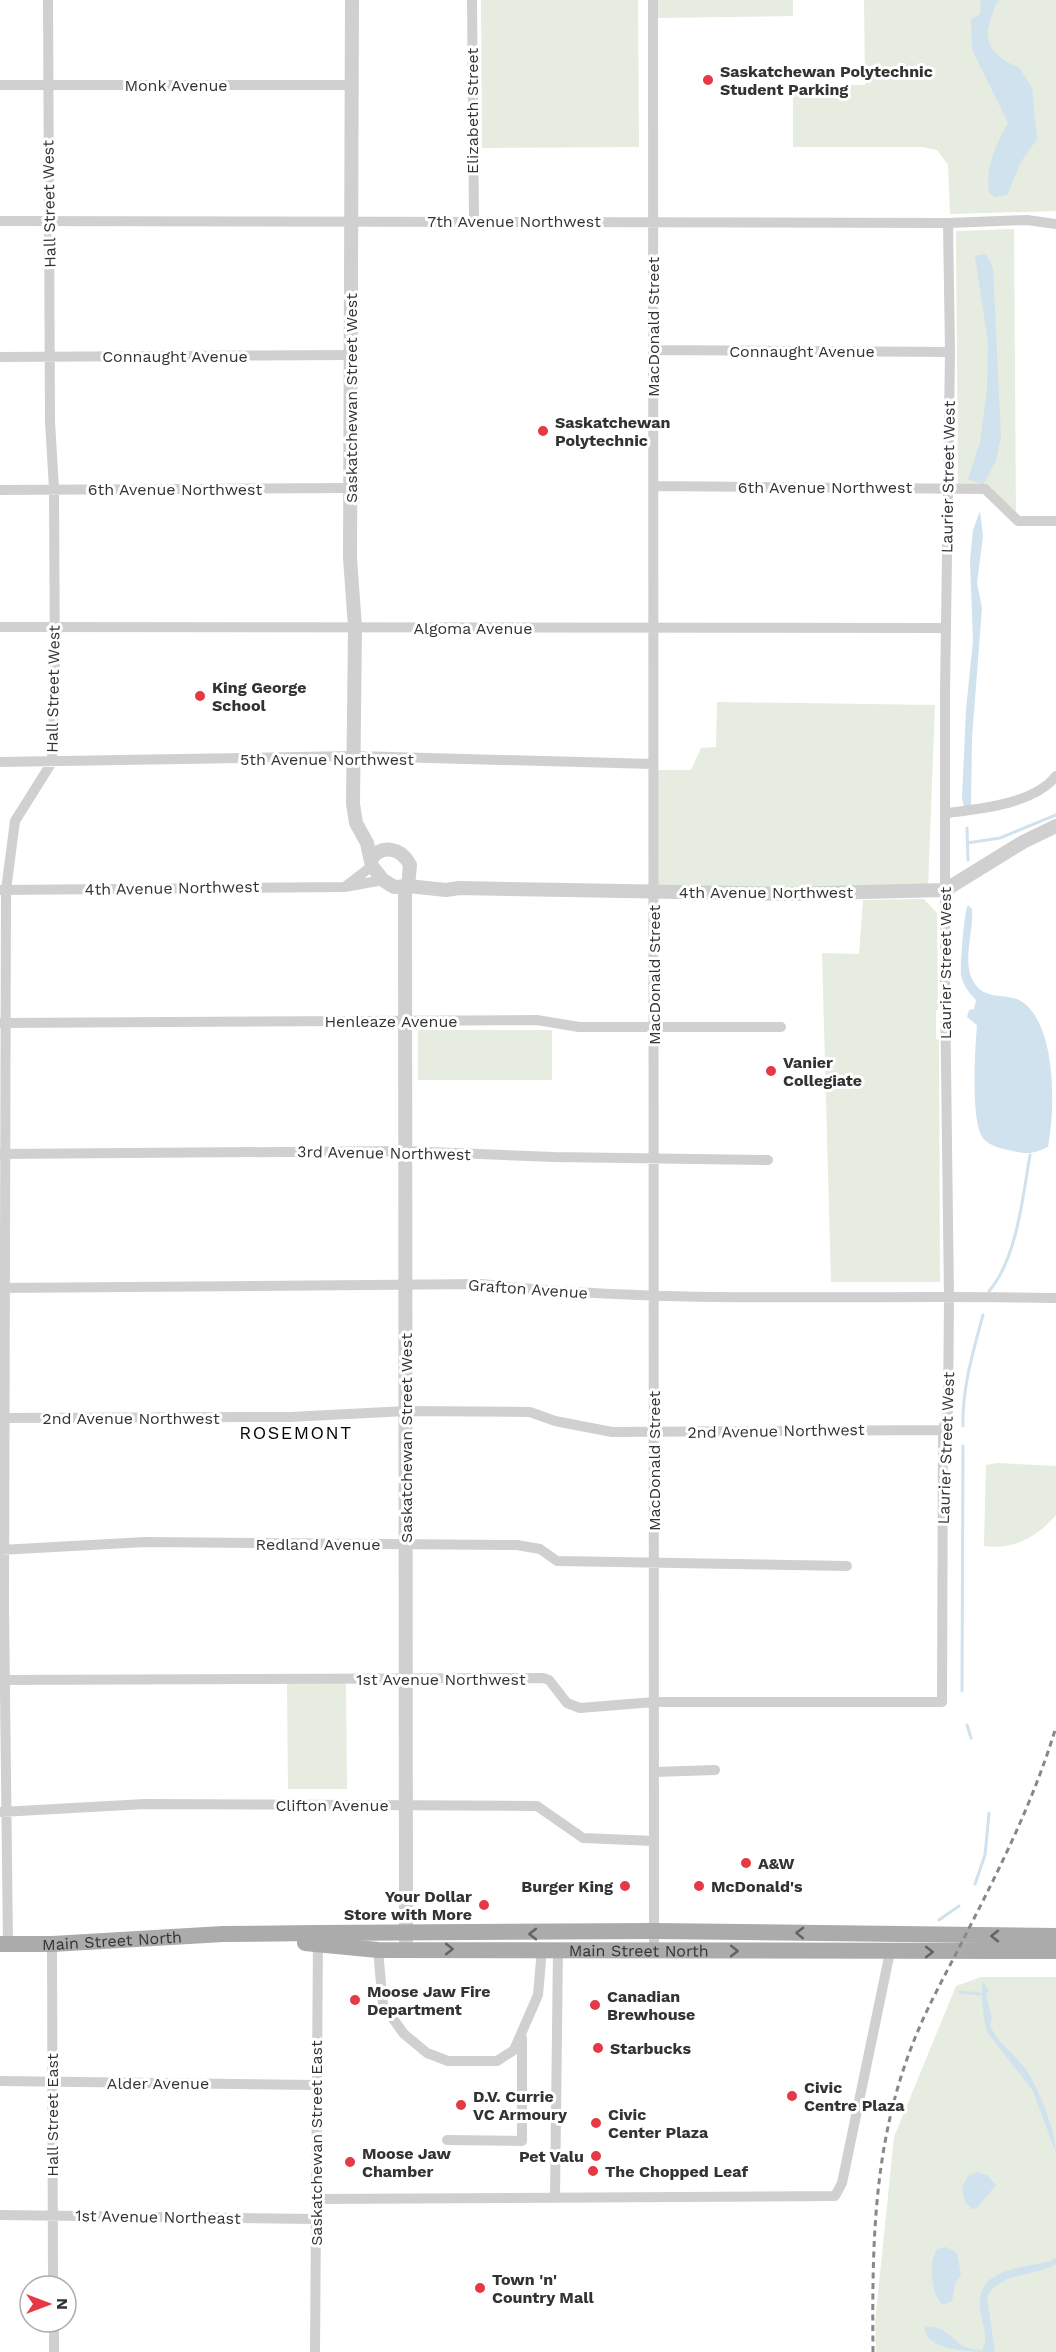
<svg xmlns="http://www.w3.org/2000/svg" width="1056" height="2352" font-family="'Work Sans',sans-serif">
	<rect width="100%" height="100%" fill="#fff"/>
	<path fill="#e6ecdf" d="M481,0h157l1,147 -157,1z
		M657,0h136v16l-136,2z
		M864,0h192v211l-106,3 -2,-49 -11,-15 -15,-3h-129v-62h72z
		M1014,229l2,293 -32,-29 -26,-7 -2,-255z
		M717,702l218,3 -7,183h-271v-118h34l10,-22 15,-1z
		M924,899l13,14 1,97h-2v29l3,1 1,242h-109l-9,-329 37,1 4,-54z
		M418,1030h134v50h-134z
		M997,1463l59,3v49c-19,22 -42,35 -72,31l2,-81z
		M287,1682h59l1,107h-59z
		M981,1977h75v375h-180l-1,-29 19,-186 62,-151z"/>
	<path fill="#cfe2ee" d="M981,0h18l-3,4c-3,9 -10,24 -8,34 2,14 19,26 31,29l13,21 5,51 -16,23 -14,33 -12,2 -6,-4c-4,-27 7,-48 19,-70l-36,-74 -1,-30 9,-5z
		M986,254l7,14 8,168 -5,25 -13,24 -15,-6 12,-37 7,-53 1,-46 -13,-87z
		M980,511l3,25 -6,47 5,25 -10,130 -1,64v5h-7l-2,-8 4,-89 7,-70 -3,-79 3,-31z
		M968,905l4,4c2,21 -10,53 1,72 10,18 28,13 44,18 39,18 39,105 31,148 -18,8 -21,7 -40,3 -9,-2 -22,-5 -27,-15 -10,-22 -6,-85 -4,-110l-10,-8 2,-7 5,-1 2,-9c-7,-7 -13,-15 -15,-25 -1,-8 3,-65 7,-70z
		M983,1982l6,8 -3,4 6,24 -2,7c7,17 22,27 33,41 14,16 33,66 33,87l-23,-62 -46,-59c-3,-9 -7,-41 -4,-50z
		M977,2172l10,3 9,10 -19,23 -5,1 -7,-7 -3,-14 6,-12z
		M946,2247l11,6 4,22 -6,9 -3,17 -9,4c-12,-11 -15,-42 -6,-56z
		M1056,2257v7c-21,13 -56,7 -69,33l8,55c-18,0 -71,0 -70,-25 19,-2 25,10 38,19 5,3 13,3 19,5 6,-12 2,-23 -1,-36 -10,-47 37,-46 70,-54z"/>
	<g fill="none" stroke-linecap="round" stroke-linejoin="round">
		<path stroke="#cfe2ee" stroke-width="3" d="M967,828l1,32
			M967,843l33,-5 56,-23
			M989,1291c28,-32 34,-96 41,-136
			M963,1426c-1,-38 10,-74 20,-111
			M962,1691l1,-245
			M967,1725l4,13
			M975,1884l10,-29 4,-42
			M939,1920l20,-14
			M960,1992l20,2"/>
		<path stroke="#d0d0d0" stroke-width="10" d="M472,0l2,221
			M653,0l1,1950
			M0,85h351
			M0,221l948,2 79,-3 29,4
			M653,350l297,2
			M0,357l351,-2
			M653,486l332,3 33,32h38
			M0,490l350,-2
			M0,627l946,1
			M0,762l355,-6 298,8
			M947,813c33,-4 87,-9 109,-37
			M346,886l26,-20
			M0,890l345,-3 38,-7
			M0,1023l537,-3 42,7h202
			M1,1154l405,-3 148,6 214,3
			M0,1288l482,-4c191,21 383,10 574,14
			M0,1418l290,-1 116,-6 124,1 25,9 57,11 331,-2
			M0,1550l145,-8 372,3 23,4 17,12 290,5
			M0,1680l543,-2 6,2 18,23 13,5 74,-6h288l1,-272 5,-19 1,-113 -4,-311v-295l5,-340 -2,-129
			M654,1772l61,-2
			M1,1812l144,-8 392,2 46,32 71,3
			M8,1944l-4,-336 2,-718 9,-69 37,-59 3,-75 -1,-198 -4,-68 -2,-421
			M52,1944l1,342
			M378,1950l5,55 21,29 23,19 21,8h49l17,-11 24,-55 4,-46
			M0,2081l317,4
			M447,2140l75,1v-103
			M555,2197l3,-249
			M316,2199l519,-3 7,-13 48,-231
			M0,2215l316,4
			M54,2322v30
			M315,2352l3,-414"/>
		<path stroke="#d0d0d0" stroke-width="14" d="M352,0l-2,558 5,69 -2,177 3,19 11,20 5,23 11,14 11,7 14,-1 2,-21c-8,-16 -27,-22 -39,-6
			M408,886l38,4 13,-2 326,6 160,-4 78,-48 33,-16
			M405,888l1,1053"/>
		<g stroke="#ababab" stroke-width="16">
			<path id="s1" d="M305,1943l73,7 678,1"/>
			<path id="s2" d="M0,1944h52l171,-10 94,-1 337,-2 402,5"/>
		</g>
		<path stroke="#888" stroke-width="3" stroke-dasharray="6 4.5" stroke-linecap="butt" d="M873,2352c-1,-109 0,-211 42,-314 14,-35 33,-68 50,-102 35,-68 69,-136 91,-209"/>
	</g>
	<defs><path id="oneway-chevron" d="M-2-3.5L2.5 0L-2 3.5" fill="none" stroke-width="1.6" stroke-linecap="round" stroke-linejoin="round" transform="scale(1.5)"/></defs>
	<g stroke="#636363">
		<use href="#oneway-chevron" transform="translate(800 1933) rotate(-179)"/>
		<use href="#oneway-chevron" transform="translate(533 1934) rotate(180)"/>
		<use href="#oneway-chevron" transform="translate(995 1936) rotate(180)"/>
		<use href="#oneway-chevron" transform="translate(449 1949)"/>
		<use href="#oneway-chevron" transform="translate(734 1951)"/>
		<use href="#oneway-chevron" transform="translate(929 1952)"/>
	</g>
	<g fill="#e63946" stroke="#fff" stroke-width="2">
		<circle cx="708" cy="80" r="6"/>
		<circle cx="543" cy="431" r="6"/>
		<circle cx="200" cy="696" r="6"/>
		<circle cx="771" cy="1071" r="6"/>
		<circle cx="746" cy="1863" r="6"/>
		<circle cx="625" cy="1886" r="6"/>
		<circle cx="699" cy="1886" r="6"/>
		<circle cx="484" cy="1905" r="6"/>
		<circle cx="355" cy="2000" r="6"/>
		<circle cx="595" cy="2005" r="6"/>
		<circle cx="598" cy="2048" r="6"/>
		<circle cx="792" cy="2096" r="6"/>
		<circle cx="461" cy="2105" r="6"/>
		<circle cx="596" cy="2123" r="6"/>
		<circle cx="596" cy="2156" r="6"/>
		<circle cx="350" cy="2162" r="6"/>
		<circle cx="593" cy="2171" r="6"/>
		<circle cx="480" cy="2288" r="6"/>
	</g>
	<g text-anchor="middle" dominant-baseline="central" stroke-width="6" stroke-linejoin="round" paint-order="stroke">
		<g font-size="16" font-weight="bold" fill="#333" stroke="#fff" text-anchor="start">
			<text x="720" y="71">Saskatchewan Polytechnic<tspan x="720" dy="18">Student Parking</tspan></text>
			<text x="555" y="422">Saskatchewan<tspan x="555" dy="18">Polytechnic</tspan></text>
			<text x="212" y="687">King George<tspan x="212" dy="18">School</tspan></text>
			<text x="783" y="1062">Vanier<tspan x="783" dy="18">Collegiate</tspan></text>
			<text x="758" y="1863">A&amp;W</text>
			<text x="613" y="1886" text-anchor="end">Burger King</text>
			<text x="711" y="1886">McDonald's</text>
			<text x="472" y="1896" text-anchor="end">Your Dollar<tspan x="472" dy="18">Store with More</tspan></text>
			<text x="367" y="1991">Moose Jaw Fire<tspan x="367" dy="18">Department</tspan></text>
			<text x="607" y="1996">Canadian<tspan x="607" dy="18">Brewhouse</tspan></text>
			<text x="610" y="2048">Starbucks</text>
			<text x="804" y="2087">Civic<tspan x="804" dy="18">Centre Plaza</tspan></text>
			<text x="473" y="2096">D.V. Currie<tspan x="473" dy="18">VC Armoury</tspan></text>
			<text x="608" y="2114">Civic<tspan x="608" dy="18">Center Plaza</tspan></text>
			<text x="362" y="2153">Moose Jaw<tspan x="362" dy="18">Chamber</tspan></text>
			<text x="584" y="2156" text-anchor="end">Pet Valu</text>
			<text x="605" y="2171">The Chopped Leaf</text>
			<text x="492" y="2279">Town 'n'<tspan x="492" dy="18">Country Mall</tspan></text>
		</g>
		<g font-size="16" fill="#333" stroke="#fff">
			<text x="176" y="85">Monk Avenue</text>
			<text transform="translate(472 111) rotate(-90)">Elizabeth Street</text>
			<text transform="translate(49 204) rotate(-91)">Hall Street West</text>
			<text x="514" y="221">7th Avenue Northwest</text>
			<text transform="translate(653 327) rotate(-90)">MacDonald Street</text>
			<text x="802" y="351">Connaught Avenue</text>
			<text x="175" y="356">Connaught Avenue</text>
			<text transform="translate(351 398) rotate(-90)">Saskatchewan Street West</text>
			<text transform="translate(948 477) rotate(-89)">Laurier Street West</text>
			<text x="825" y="487">6th Avenue Northwest</text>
			<text x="175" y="489">6th Avenue Northwest</text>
			<text x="473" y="628">Algoma Avenue</text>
			<text transform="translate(53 689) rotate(-89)">Hall Street West</text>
			<text x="327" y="759">5th Avenue Northwest</text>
			<text transform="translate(172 888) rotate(-1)">4th Avenue Northwest</text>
			<text x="766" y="892">4th Avenue Northwest</text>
			<text transform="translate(945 963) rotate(-90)">Laurier Street West</text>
			<text transform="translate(654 975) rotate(-90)">MacDonald Street</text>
			<text x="391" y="1021">Henleaze Avenue</text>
			<text transform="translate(384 1153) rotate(1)">3rd Avenue Northwest</text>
			<text transform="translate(528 1289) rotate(4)">Grafton Avenue</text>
			<text x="131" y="1418">2nd Avenue Northwest</text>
			<text transform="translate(776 1431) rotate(-1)">2nd Avenue Northwest</text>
			<text transform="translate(406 1438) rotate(-90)">Saskatchewan Street West</text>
			<text transform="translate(946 1448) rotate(-88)">Laurier Street West</text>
			<text transform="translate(654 1461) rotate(-90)">MacDonald Street</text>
			<text x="318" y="1544">Redland Avenue</text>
			<text x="441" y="1679">1st Avenue Northwest</text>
			<text x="332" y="1805">Clifton Avenue</text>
			<text stroke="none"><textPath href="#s2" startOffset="112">Main Street North</textPath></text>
			<text stroke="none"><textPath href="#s1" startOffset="334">Main Street North</textPath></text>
			<text x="158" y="2083">Alder Avenue</text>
			<text transform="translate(52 2115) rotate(-90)">Hall Street East</text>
			<text transform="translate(316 2143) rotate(-90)">Saskatchewan Street East</text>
			<text transform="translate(158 2217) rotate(1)">1st Avenue Northeast</text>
		</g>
		<g font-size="18" letter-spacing="1.5" fill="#000" stroke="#fff">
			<text x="296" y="1432">ROSEMONT</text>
		</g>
	</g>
	<g transform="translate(48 2304) rotate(90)"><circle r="28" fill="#ffffff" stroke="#adadad" stroke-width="1.5"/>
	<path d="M0-4.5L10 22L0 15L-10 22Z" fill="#e63946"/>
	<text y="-9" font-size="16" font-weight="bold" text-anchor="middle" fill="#333333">N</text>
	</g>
</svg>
